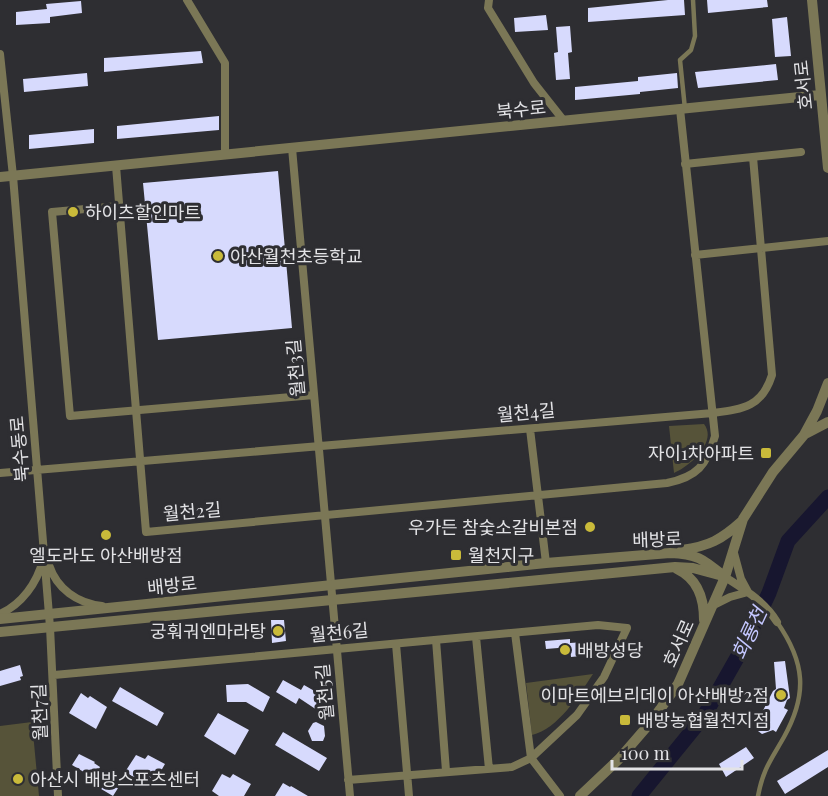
<svg xmlns="http://www.w3.org/2000/svg" width="828" height="796" font-family="'Playfair Display','Noto Sans KR',serif">
	<rect width="100%" height="100%" fill="#2e2e32"/>
	<path fill="#565339" d="M704,424c14,18 -15,43 -30,49l-5,-47z
		M593,674c-14,21 -35,55 -61,61l-6,-52z
		M32,722l7,74h-39v-70z"/>
	<g fill="none" stroke-linecap="round" stroke-linejoin="round">
		<path stroke="#17162f" stroke-width="15" d="M639,796l65,-80 42,-74 23,-49 19,-52 40,-44"/>
	</g>
	<path fill="#d7dafd" d="M668,0h16l1,15 -97,7v-14z
		M707,0h60l1,7 -60,6z
		M81,1l1,12 -32,4v6l-34,2v-13l31,-3 -1,-5z
		M546,15l2,15 -33,2 -1,-14z
		M787,17l4,39 -16,1 -3,-38z
		M570,26l2,26 -4,1 2,26 -14,1 -2,-27 4,-1 -2,-25z
		M201,51l2,12 -99,9v-14z
		M776,64l2,16 -80,8 -3,-16z
		M87,73l1,13 -64,6 -1,-13z
		M677,73l1,15 -38,4v2l-65,6v-13l63,-6v-4z
		M219,116v14l-102,9v-13z
		M94,129v14l-65,6v-14z
		M278,171l14,157 -134,12 -15,-157z
		M271,620h13l2,21 -14,2z
		M570,639v4l29,-2 2,13 -30,3 -1,-10 -24,2 -1,-8z
		M785,661l5,37 -3,2 -3,8 4,2 -12,22 -3,-2 -11,4 -8,-6 19,-37 3,-2 -2,-27z
		M20,665l3,11 -3,1 1,3 -21,6v-15z
		M283,680l18,10 3,-5 21,12 -8,13 -18,-12 -3,6 -20,-12z
		M248,684l22,13 -7,15 -17,-10h-19l-1,-17z
		M120,687l44,26 -7,13 -45,-25z
		M81,693l7,5 2,-2 17,11 -11,22 -27,-16z
		M218,713l31,17 -14,25 -31,-19z
		M316,722l8,4 1,10 -2,5h-11l-4,-10 5,-8z
		M283,732l44,26 -8,13 -44,-26z
		M746,747l8,11 -28,19 -7,-13z
		M828,750v17l-43,27 -8,-13z
		M79,754l16,8 -1,1 6,4 -2,4 22,14 -7,11 -22,-13 3,-5 -22,-13z
		M136,755l9,4 3,-4 17,9 -14,24 -26,-16z
		M222,774l8,4 3,-4 18,10 -7,12h-25l-7,-5z
		M283,783l7,4 1,-1 17,10h-33z"/>
	<g fill="none" stroke-linecap="round" stroke-linejoin="round">
		<path stroke="#7b7756" stroke-width="4.5" d="M685,109l-5,-49 11,-10 4,-14 -2,-36
			M758,796c5,-27 13,-36 26,-59 24,-43 21,-75 -7,-115"/>
		<path stroke="#7b7756" stroke-width="8" d="M187,0l38,63v92
			M489,0l-1,8 46,75 30,38
			M0,54l13,122 37,451 8,169
			M292,148l58,648
			M685,164l116,-12
			M116,166l30,366 521,-49c30,-6 40,-18 48,-47l-35,-327
			M119,206l-67,6 18,204 244,-21
			M695,255l133,-14
			M530,429l16,134
			M0,473l713,-60c30,-4 49,-6 59,-38l-19,-218
			M49,565c8,24 28,38 53,41
			M725,577c20,13 39,24 52,45
			M712,606l18,-9 18,-5 -7,-13 -7,-26
			M0,614c22,-10 37,-31 43,-54
			M515,633l16,125 29,38
			M476,637l13,132
			M436,640l10,131
			M396,644l13,152
			M54,675l544,-50 29,3 -23,49 -27,38 -46,43 -19,9 -164,13"/>
		<path stroke="#7b7756" stroke-width="10" d="M812,0l16,168
			M0,177l820,-82
			M807,433l21,-11
			M682,550c27,-4 39,-10 60,-29
			M677,569c21,10 27,29 27,51
			M0,619l546,-56 124,-10c28,1 33,6 55,24
			M0,632l675,-65 18,1 26,7
			M580,796l39,-37 32,-37 27,-38 47,-107 18,-58 30,-47 31,-37 13,-24 11,-28"/>
	</g>
	<g fill="#c9ba3a" stroke="#2e2e32" stroke-width="2">
		<circle cx="73" cy="212" r="6"/>
		<circle cx="218" cy="256" r="6"/>
		<rect x="760" y="447" width="12" height="12" rx="3"/>
		<circle cx="590" cy="527" r="6"/>
		<circle cx="106" cy="535" r="6"/>
		<rect x="450" y="549" width="12" height="12" rx="3"/>
		<circle cx="278" cy="631" r="6"/>
		<circle cx="565" cy="650" r="6"/>
		<circle cx="781" cy="695" r="6"/>
		<rect x="619" y="714" width="12" height="12" rx="3"/>
		<circle cx="18" cy="779" r="6"/>
	</g>
	<g text-anchor="middle" dominant-baseline="central" stroke-width="6" stroke-linejoin="round" paint-order="stroke">
		<g font-size="18" fill="#e3e3e6" stroke="#2e2e32">
			<text transform="translate(803 85) rotate(-96)">호서로</text>
			<text transform="translate(521 109) rotate(-6)">북수로</text>
			<text transform="translate(295 368) rotate(-95)">월천3길</text>
			<text transform="translate(526 412) rotate(-5)">월천4길</text>
			<text transform="translate(19 449) rotate(-95)">북수동로</text>
			<text transform="translate(192 511) rotate(-5)">월천2길</text>
			<text transform="translate(657 539) rotate(-2)">배방로</text>
			<text transform="translate(172 585) rotate(-6)">배방로</text>
			<text transform="translate(339 632) rotate(-5)">월천6길</text>
			<text transform="translate(678 643) rotate(-66)">호서로</text>
			<text transform="translate(324 692) rotate(-95)">월천5길</text>
			<text transform="translate(39 712) rotate(-92)">월천7길</text>
		</g>
		<g font-size="18" fill="#e3e3e6" stroke="#2e2e32" text-anchor="start">
			<text x="85" y="212">하이츠할인마트</text>
			<text x="230" y="256">아산월천초등학교</text>
			<text x="754" y="453" text-anchor="end">자이1차아파트</text>
			<text x="578" y="527" text-anchor="end">우가든 참숯소갈비본점</text>
			<text x="106" y="555" text-anchor="middle">엘도라도 아산배방점</text>
			<text x="468" y="555">월천지구</text>
			<text x="266" y="631" text-anchor="end">궁훠궈엔마라탕</text>
			<text x="577" y="650">배방성당</text>
			<text x="769" y="695" text-anchor="end">이마트에브리데이 아산배방2점</text>
			<text x="637" y="720">배방농협월천지점</text>
			<text x="30" y="779">아산시 배방스포츠센터</text>
		</g>
		<g font-size="20" font-style="italic" fill="#c4c7ff" stroke="#2e2e32">
			<text transform="translate(748 633) rotate(-65)">회룡천</text>
		</g>
	</g>
	<path d="M612 760v9h130v-9" fill="none" stroke="#e3e3e6" stroke-width="3"/>
	<text x="621" y="760" font-size="18" fill="#e3e3e6" stroke="#2e2e32" stroke-width="4.5" paint-order="stroke">100 m</text>
</svg>
